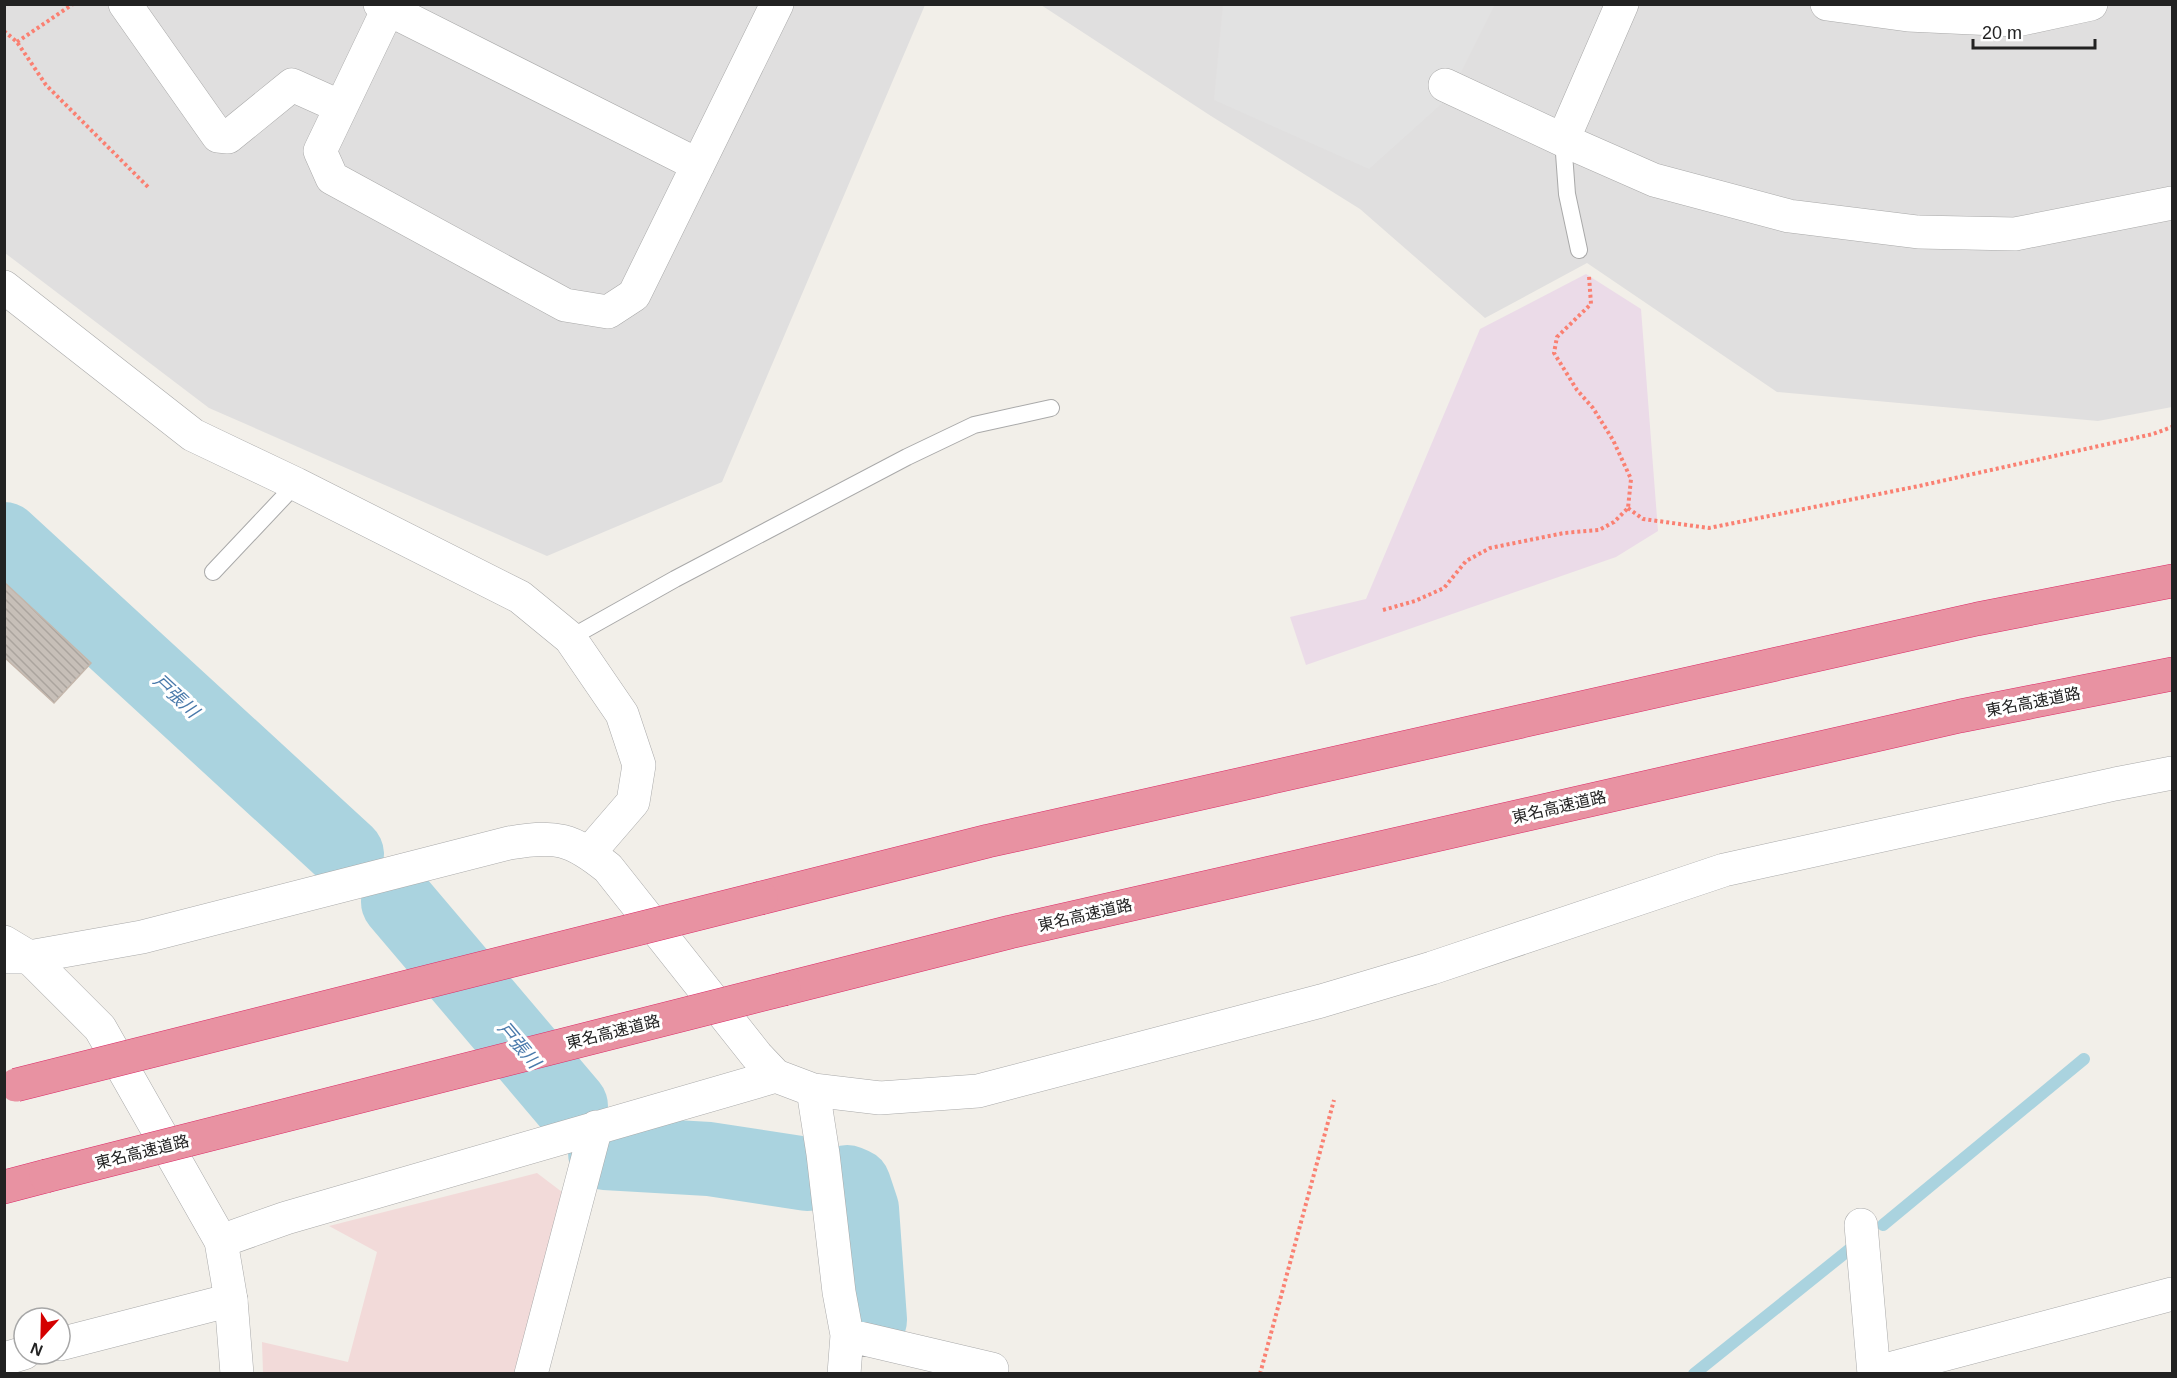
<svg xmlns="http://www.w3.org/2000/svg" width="2177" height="1378" font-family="Helvetica,'Noto Sans JP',sans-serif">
	<defs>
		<pattern id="building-back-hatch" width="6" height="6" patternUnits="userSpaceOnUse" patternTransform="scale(1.5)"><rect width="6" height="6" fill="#c7bfb8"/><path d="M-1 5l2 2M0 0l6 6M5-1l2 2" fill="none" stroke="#aba49e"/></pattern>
	</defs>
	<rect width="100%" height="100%" fill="#f2efe9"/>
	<path fill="#e0dfdf" d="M4,5h921l-203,477 -175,74 -338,-148 -204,-155z
		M1041,5h1131v402l-74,14 -321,-29 -190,-129 -102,55 -125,-109 -149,-93z"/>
	<path fill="#f2dad9" d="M537,1173l25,19 -46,181h-253l-1,-31 86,20 29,-110 -48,-26z"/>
	<path fill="#ebdbe8" d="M1586,274l55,35 17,222 -42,26 -310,108 -16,-48 76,-18 114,-270z"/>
	<path fill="#e2e2e2" d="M1491,4l3,2 -46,92 -79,71 -155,-69 9,-95z"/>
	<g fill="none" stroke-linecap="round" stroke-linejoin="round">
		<path stroke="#aad3df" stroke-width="12" d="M1883,1225l201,-166
			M1694,1374l156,-125"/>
		<path stroke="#aad3df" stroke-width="74" d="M4,539l343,315
			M398,902l173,204
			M605,1153l104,6 98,15
			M847,1182l7,3 8,24 8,111"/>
	</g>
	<path fill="url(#building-back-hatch)" stroke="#c4b6ab" stroke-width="1.5" d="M4,582l87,81 -37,40 -50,-46z"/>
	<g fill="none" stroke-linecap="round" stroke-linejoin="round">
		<g stroke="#a9a9a9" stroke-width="18">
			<path id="service" d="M1563,140l4,54 12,56
				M213,572l83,-88
				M570,638l105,-59 232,-122 67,-32 77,-17"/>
		</g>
		<g stroke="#a9a9a9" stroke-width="34">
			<path id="minor" d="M125,4l93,132 10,1 64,-52 49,22
				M380,4l8,5 -68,142 12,27 233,127 43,7 26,-17 143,-291
				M1622,4l-59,136 91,40 135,36 129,16 97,2 157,-31
				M388,9l310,156
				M1445,85l118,55
				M4,287l189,148 103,49 224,113 50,41 52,76 17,51 -6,37 -44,51
				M5,957h24l113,-20 367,-94c47,-8 62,-5 99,25l149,188 19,20 37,14 67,8 98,-7 343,-90 111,-33 292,-98 391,-86 57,-11
				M813,1090l10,64 16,138 8,43 -3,39
				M1861,1225l13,149
				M221,1241l65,-23 490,-142
				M847,1335l145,34
				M60,1344l171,-44
				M4,1359l20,-6
				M1874,1373l298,-79
				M531,1374l65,-247"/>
		</g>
		<g stroke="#a9a9a9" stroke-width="34">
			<path id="tertiary" d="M1827,4l81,11 109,5 74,-16
				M4,942l25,15 71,71 121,213 10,59 6,74"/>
		</g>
		<g stroke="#dc2a67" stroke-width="34">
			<path id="motorway" d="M761,898l227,-57 989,-222 195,-38
				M784,989l226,-57 950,-216 212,-42
				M4,1187l42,-11"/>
		</g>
		<path stroke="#fa8072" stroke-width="4" stroke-dasharray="3 3" stroke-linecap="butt" d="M4,31l13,11 29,43 104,104
			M17,42l56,-38
			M1628,508l15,11 66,9 210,-42 234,-52 19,-7
			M1383,610l32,-9 29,-13 22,-27 24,-13 74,-15 35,-3 15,-8 14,-14 3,-29 -18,-39 -20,-32 -16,-18 -23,-37 3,-16 34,-33 -2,-28
			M1260,1374l74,-274"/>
		<use href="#service" stroke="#fff" stroke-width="16"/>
		<use href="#minor" stroke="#fff" stroke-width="33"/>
		<use href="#tertiary" stroke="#fff" stroke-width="33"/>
		<use href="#motorway" stroke="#e892a2" stroke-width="33"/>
		<g stroke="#dc2a67" stroke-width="34" stroke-linecap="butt">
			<path id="motorway-bridge" d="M16,1085l745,-187
				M46,1176l738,-187"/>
		</g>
		<use href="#motorway-bridge" stroke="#e892a2" stroke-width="33"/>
	</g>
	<g text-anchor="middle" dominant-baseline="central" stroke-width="6" stroke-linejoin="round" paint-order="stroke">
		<g font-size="16" fill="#222" stroke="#fff">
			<text transform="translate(2033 702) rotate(-11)">東名高速道路</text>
			<text transform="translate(1559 807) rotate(-13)">東名高速道路</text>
			<text transform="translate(1085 915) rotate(-13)">東名高速道路</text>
			<text transform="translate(613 1032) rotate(-14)">東名高速道路</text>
			<text transform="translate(142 1152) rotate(-14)">東名高速道路</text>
		</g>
		<g font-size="18" font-style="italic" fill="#4a7aab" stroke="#fff">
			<text transform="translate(176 696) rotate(43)">戸張川</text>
			<text transform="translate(519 1045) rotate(50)">戸張川</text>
		</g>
	</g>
	<rect width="2177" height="1378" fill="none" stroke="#222222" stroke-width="12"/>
	<g transform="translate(42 1336) rotate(202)"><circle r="28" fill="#ffffff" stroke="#a7a7a7" stroke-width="1.5"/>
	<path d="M0-4.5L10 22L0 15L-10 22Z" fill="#d40000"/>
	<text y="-9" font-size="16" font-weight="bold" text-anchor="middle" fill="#222222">N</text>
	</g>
	<path d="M1973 39v9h122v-9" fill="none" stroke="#222222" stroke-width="3"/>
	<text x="1982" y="39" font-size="18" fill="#222222" stroke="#ffffff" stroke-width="4.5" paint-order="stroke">20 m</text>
</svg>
